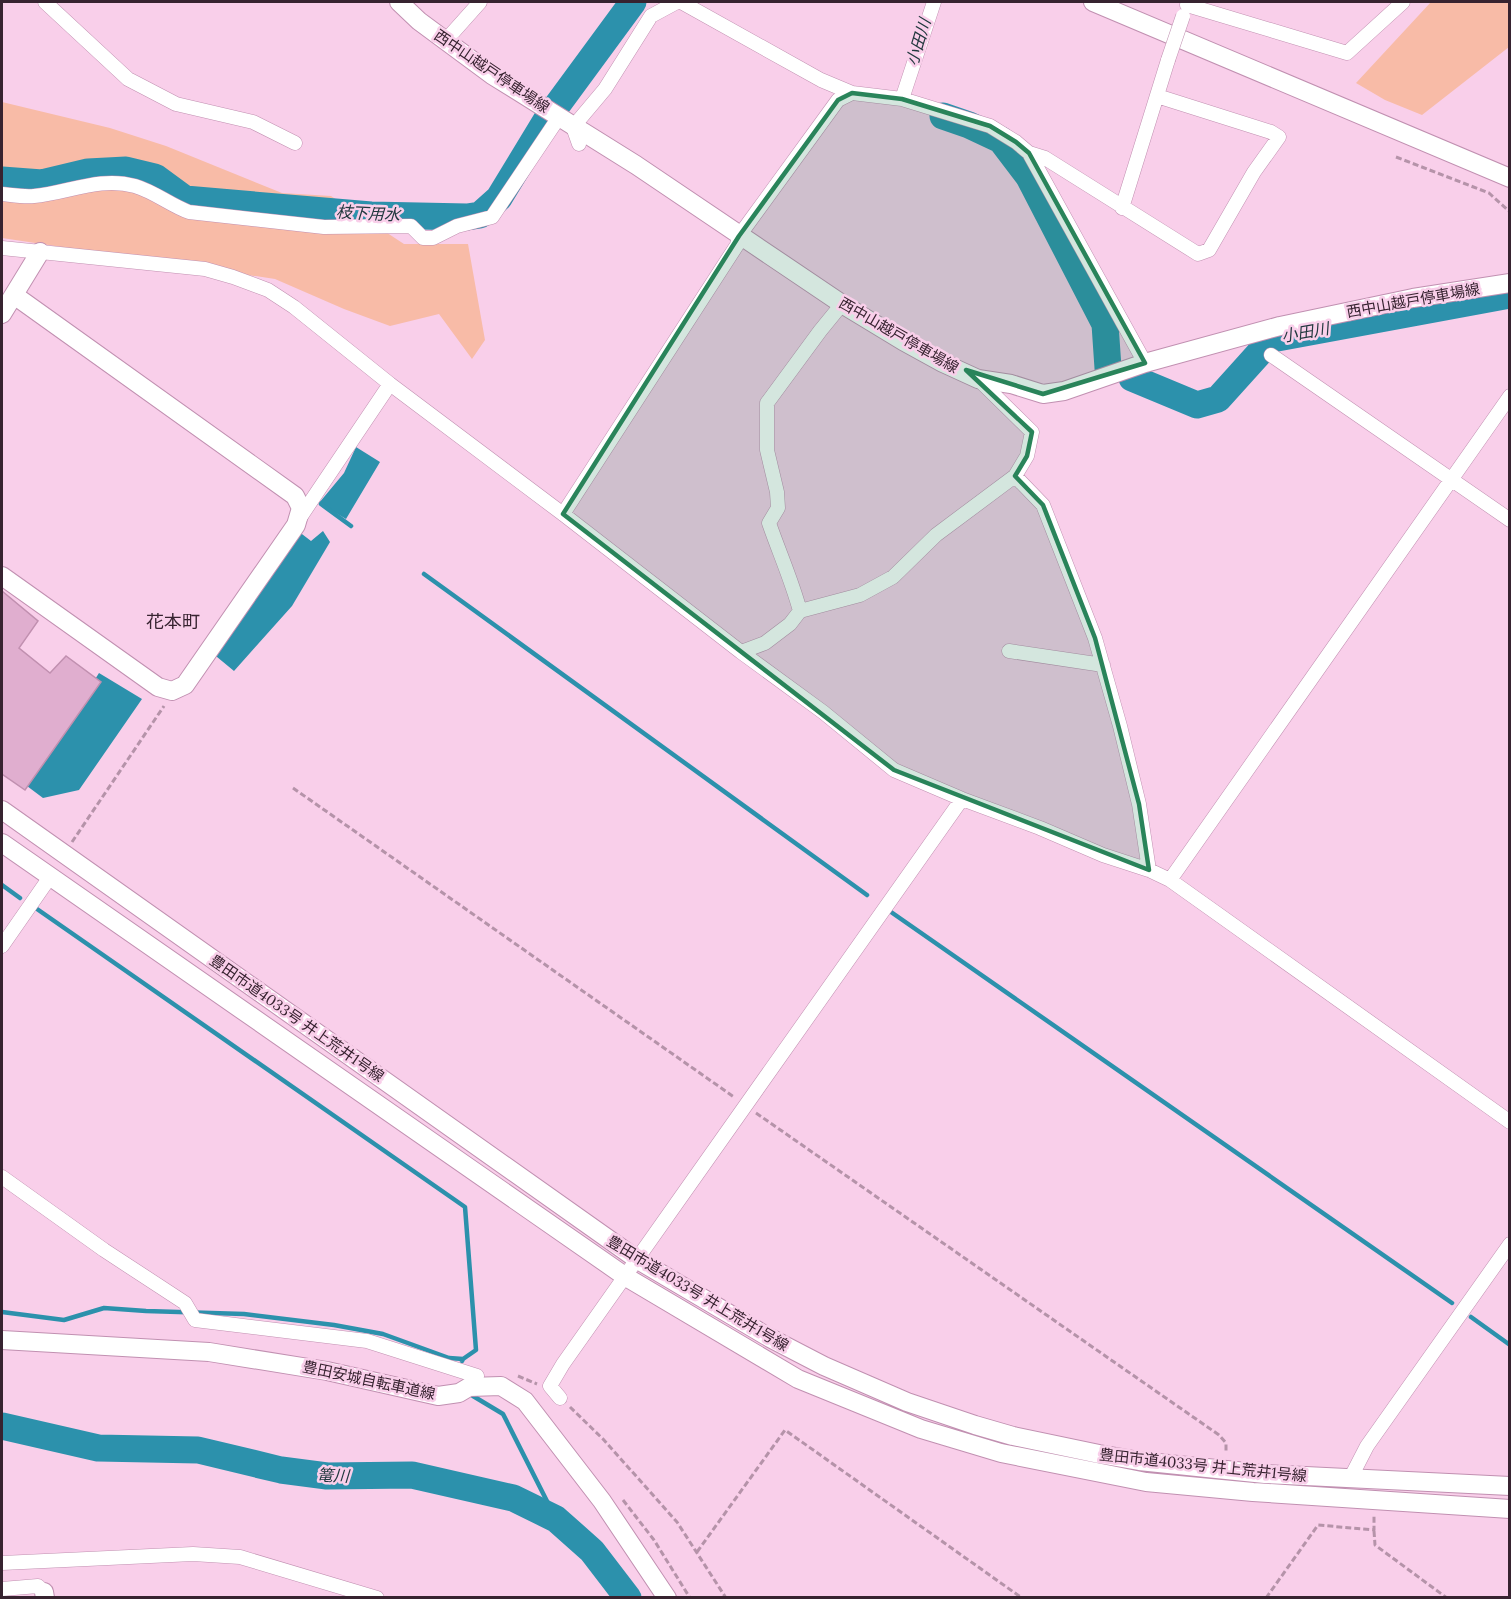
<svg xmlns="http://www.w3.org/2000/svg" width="1511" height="1599" font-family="Lora,'Noto Sans JP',serif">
	<rect width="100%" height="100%" fill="#f9cfea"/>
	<path fill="#f8bba7" d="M1431,2h78v45l-87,68 -37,-15 -29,-17z
		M2,102l108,26 56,18 116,47 49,3 73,48h64l17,96 -13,19 -33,-45 -49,12 -46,-17 -69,-30 -273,-41z"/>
	<path fill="#2c91ac" d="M356,447l24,15 -34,57 -27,-16 25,-30z
		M298,531l13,10 12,-10 7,11 -38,64 -58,65 -23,-19z
		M99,673l43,26 -63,91 -36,8 -16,-12z"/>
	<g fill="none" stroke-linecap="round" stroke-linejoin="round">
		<path stroke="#2c91ac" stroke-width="4.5" d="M321,504l30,22
			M424,574l443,321
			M2,885l18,13
			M37,909l428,298 11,143 -13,9
			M891,912l561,391
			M2,1312l62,8 40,-12 42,3 98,3 90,11 49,9 66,24 14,1 -1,2
			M1471,1317l39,28
			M473,1396l30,18 53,105"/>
		<path stroke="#2c91ac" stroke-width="27" d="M943,116l26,9 32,15 28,37 76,147 3,44
			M2,180l40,3 46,-11 38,-2 29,7 30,22 186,16 96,2 13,-2 19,-17 48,-79 86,-117
			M1132,378l65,27 21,-6 54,-60 238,-44
			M2,1426l96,22 100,2 83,20 46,6 85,-1 101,23 43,21 36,32 36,47"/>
	</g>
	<path fill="#e0aecf" stroke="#c190b0" stroke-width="1.5" d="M2,591l36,30 -19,27 31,25 16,-17 35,26 -76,108 -23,-16z"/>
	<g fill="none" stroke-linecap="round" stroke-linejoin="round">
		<g stroke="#c190b1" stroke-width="15">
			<path id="street" d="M45,2l83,77 48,25 77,18 42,21
				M681,2l140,78 31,13 50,6 88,27 26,16 13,11 116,210
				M1187,5l160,48 56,-51
				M447,39l33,-37
				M902,99l32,-97
				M579,144l-6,-17 32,-38 46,-73 26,-14
				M1029,153l16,5 153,96 11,-4 45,-78 25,-35 -8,-5 -114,-36
				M2,194c10,1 22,3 32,2 34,-3 66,-20 101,-10 20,6 35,19 54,26l135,15 87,-1 12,12h10l24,-12 35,-9 67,-100
				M1122,208l46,-148
				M2,248l203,21 28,8 35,13 26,17 96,77 173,130 178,138 82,60 71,58 68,29 78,29 63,27 46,15 21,10 340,242
				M1271,355l239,165
				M978,379l54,53 -5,24 -12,20 28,29 52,133 25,88 19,78 10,66
				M563,514l174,-269 2,-9 99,-136 14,-7
				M299,519l91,-135
				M800,611l60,-16 33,-18 43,-42 79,-59
				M1009,651l94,14
				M741,652l24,-9 25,-19 10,-13c-8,-30 -21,-59 -31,-88l9,-15 -1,-16 -10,-42v-47l53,-72 22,-27
				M1170,880l340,-484
				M2,946l48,-69
				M2,1177l102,73 81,53 10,17 172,21 110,35
				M560,1398l-10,-12 13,-22 399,-565
				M1350,1479l17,-33 143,-202
				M2,1563l191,-9 47,3 137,41
				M2,1589l36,-3 6,6"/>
		</g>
		<g stroke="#c190b1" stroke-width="20">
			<path id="secondary" d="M399,2l20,19 73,54 144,90 206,139 61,37 40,22 35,16 33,5 32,10 21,-3 81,-28 135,-37 133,-28 97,-15
				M1093,2l417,176
				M2,314l38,-62
				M2,576l156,111 14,4 13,-6 111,-160 5,-17 -6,-12 -281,-201
				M2,810l636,450 132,78 54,28 83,36 68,23 38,11 86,18 40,7 126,13 245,12
				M2,843l624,434 172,102 123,50 80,24 145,29 107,10 257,17
				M2,1340l207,12 118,19 111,25 21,-3 10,-6 32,-1 24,15 77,100 65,97
				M44,1592l1,6"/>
		</g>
		<path stroke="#b593a9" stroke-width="3" stroke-dasharray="6 3" stroke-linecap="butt" d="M1396,157l93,36 21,19
			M293,788l441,309
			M72,842l92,-136
			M756,1113l463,322 7,8v10
			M518,1376l19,8
			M570,1407l33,32 74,83 49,76
			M623,1500l31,40 36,58
			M1374,1531l1,14 72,53
			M697,1552l88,-122 237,168
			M1266,1598l52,-73 56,5v-14"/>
		<use href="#street" stroke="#fff" stroke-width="14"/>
		<use href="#secondary" stroke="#fff" stroke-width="18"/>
		<g stroke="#c190b1" stroke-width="15" stroke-linecap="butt">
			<path id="street-bridge" d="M1168,60l15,-44"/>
		</g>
		<use href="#street-bridge" stroke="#fff" stroke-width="14"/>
	</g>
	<path fill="#29845a" fill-opacity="0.2" stroke="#29845a" stroke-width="4.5" stroke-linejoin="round" d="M852,93l50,6 88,27 26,16 13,11 116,210 -102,31 -77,-24 66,62 -5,24 -12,20 28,29 52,133 44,166 10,66 -255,-100 -331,-256 176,-278 99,-136z"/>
	<g text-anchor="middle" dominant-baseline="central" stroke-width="5" stroke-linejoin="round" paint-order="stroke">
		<g font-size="15" fill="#372330" stroke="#f9cfea">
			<text transform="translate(492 71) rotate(34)">西中山越戸停車場線</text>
			<text transform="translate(1413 300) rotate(-10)">西中山越戸停車場線</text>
			<text transform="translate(899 335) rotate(30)">西中山越戸停車場線</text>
			<text transform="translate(297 1018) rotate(35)">豊田市道4033号 井上荒井1号線</text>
			<text transform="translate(698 1293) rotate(31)">豊田市道4033号 井上荒井1号線</text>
			<text transform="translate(369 1380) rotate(12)">豊田安城自転車道線</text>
			<text transform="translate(1203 1465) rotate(6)">豊田市道4033号 井上荒井1号線</text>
		</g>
		<g font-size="16" font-style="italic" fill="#21383e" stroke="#f9cfea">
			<text transform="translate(918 42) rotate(-73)">小田川</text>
			<text transform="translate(368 213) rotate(3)">枝下用水</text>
			<text transform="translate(1305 332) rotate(-10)">小田川</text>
			<text transform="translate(333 1475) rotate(3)">篭川</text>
		</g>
		<g font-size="18" fill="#372330" stroke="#f9cfea">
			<text x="173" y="621">花本町</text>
		</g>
	</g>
	<rect width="1511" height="1599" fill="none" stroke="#372330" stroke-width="6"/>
</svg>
